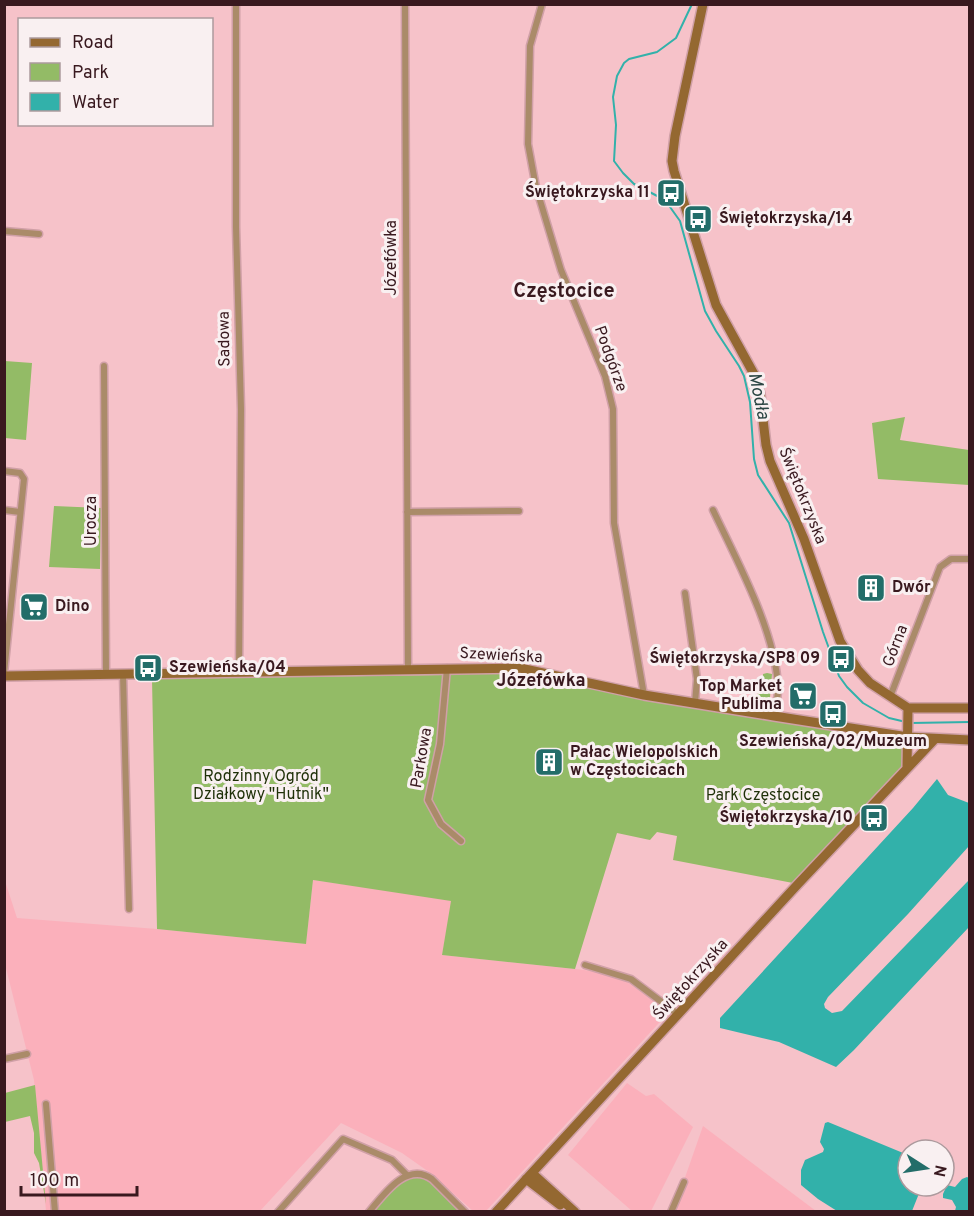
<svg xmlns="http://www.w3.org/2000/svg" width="974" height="1216" font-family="Overpass,sans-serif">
	<rect width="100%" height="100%" fill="#f6c2c9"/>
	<path fill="#fbb0bb" d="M4,878l13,40 140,11 149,15 7,-64 127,18 12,3 -10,54 142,15 31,6 11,5 43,31 -183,199h-13l-44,-39 -27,-19 -61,-30 -81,88h-214l-12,-131 -29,-116z
		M627,1083l19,13 8,-2 39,33 -42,84h-19l-64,-56z
		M703,1126l113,85 -145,1 10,-23z"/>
	<path fill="#93bb66" d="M5,361l27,2 -6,77 -21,-2z
		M905,417l-5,23 69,10v35l-91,-6 -6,-56z
		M54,506l47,2 -1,61 -51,-2z
		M447,668h73l124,27 264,42 -1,31 -109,116 -125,-24 4,-24 -20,-4 -7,8 -33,-7 -42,136 -133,-14 9,-54 -138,-21 -7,64 -149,-15 -5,-250 291,-4 -6,67 -11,59 14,-57z
		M767,673l5,1 -3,35 -21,-4 1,-4c11,-7 14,-13 14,-27z
		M35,1085l11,119 -7,-41 -5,-10v-20l-4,-17 -25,6v-29z
		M407,1175h19l39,37h-96z"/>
	<path fill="#32b1aa" d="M937,779l11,16 21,8v43l-61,68 -80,83 -4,7 1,4 7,5 10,-2 127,-131v47l-115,123 -18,17 -57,-25 -59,-14v-10l12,-13 181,-197z
		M828,1122l80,33v31h14l-10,25h-75l-19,-12 -17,-14v-15l4,-10 18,-8 1,-3 -4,-7 5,-19z
		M967,1177l2,1v33h-14l1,-4 -4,-7 -9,-2v-4l4,-9 8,2 7,-8z"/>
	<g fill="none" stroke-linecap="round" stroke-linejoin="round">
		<path stroke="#32b1aa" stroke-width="2" d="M692,4l-16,34 -19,14 -28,7 -5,4 -7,13 -4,21 3,28 -2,36 9,12 11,11 31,16 15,21 25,90 11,20 23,35 5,10 6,26 4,57 4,16 31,48 34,109 16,44 8,11 16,16 26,15 17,4
			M911,723l59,-1"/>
		<g stroke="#d0a0a7" stroke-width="9">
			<path id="street" d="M236,4v223l5,182 -2,264
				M405,4l3,665
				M542,4l-12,42 -2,98 8,43 25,83 44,106 8,33 1,114 30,172
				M4,231l35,3
				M104,366l2,309
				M4,471l16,2 4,6 -20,194
				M4,510l16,2
				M713,510c24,51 63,122 65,178 0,9 -2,19 -4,28
				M407,512l112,-1
				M685,593l12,86 -2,24
				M447,668l-7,76 -12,56 13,24 20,17
				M123,674l6,235
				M890,697l50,-130 11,-8h19
				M585,965l46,14 48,36
				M4,1059l23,-5
				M46,1104l9,108
				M278,1212l65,-73 49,21 15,15
				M369,1212c15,-18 38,-51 63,-33l33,33
				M671,1212l13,-30"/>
		</g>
		<g stroke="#d0a0a7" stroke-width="12">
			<path id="secondary" d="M703,4l-28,132 -3,25 2,10 42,134 39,71 5,18 6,51 4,16 34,78 36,102 18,29 12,13 38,25
				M4,676l516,-8 124,27 130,21 134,21 62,3
				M908,708h62
				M907,768l1,-60
				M532,1173l43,39
				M526,1179l34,26
				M496,1212l302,-328 137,-145"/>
		</g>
		<use href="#street" stroke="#aa8b69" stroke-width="6"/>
		<use href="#secondary" stroke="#946831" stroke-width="9"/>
	</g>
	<defs>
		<g id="bus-square" transform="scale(1.5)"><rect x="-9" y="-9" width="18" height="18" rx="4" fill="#236d69" stroke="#f9f0f1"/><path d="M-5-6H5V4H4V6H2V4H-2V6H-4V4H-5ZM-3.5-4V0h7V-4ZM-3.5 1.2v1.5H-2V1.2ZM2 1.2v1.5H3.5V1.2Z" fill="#fff"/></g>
		<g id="building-square" transform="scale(1.5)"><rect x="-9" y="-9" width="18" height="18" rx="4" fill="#236d69" stroke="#f9f0f1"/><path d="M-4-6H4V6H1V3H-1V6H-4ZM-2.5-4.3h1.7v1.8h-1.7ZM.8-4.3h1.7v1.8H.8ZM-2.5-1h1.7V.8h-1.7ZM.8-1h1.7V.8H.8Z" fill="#fff"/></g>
		<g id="supermarket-square" transform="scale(1.5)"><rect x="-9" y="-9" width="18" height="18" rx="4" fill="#236d69" stroke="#f9f0f1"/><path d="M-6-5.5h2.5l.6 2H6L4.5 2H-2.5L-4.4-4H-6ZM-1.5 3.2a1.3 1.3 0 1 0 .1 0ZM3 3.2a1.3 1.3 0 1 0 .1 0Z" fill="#fff"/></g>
	</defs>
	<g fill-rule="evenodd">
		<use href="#bus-square" x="671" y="193"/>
		<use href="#bus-square" x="698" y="219"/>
		<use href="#building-square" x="871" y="588"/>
		<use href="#supermarket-square" x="34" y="607"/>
		<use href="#bus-square" x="841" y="659"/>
		<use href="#bus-square" x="148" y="668"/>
		<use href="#supermarket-square" x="803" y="696"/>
		<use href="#bus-square" x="833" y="714"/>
		<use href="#building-square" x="549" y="762"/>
		<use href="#bus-square" x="874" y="818"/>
	</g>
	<g text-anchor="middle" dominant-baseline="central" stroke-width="6" stroke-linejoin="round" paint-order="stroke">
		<g font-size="16" font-weight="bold" fill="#39191f" stroke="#f9f0f1" text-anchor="start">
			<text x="650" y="193" text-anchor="end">Świętokrzyska 11</text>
			<text x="719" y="219">Świętokrzyska/14</text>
			<text x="892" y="588">Dwór</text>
			<text x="55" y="607">Dino</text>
			<text x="820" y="659" text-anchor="end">Świętokrzyska/SP8 09</text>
			<text x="169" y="668">Szewieńska/04</text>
			<text x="782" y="687" text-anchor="end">Top Market<tspan x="782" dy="18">Publima</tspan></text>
			<text x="833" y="742" text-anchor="middle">Szewieńska/02/Muzeum</text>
			<text x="570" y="753">Pałac Wielopolskich<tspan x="570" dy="18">w Częstocicach</tspan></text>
			<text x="853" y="818" text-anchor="end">Świętokrzyska/10</text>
		</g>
		<g font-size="16" fill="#39191f" stroke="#f9f0f1">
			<text transform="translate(392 258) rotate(-90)">Józefówka</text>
			<text transform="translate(225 339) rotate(-91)">Sadowa</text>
			<text transform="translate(610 359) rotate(70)">Podgórze</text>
			<text transform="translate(802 496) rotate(68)">Świętokrzyska</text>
			<text transform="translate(92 521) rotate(-90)">Urocza</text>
			<text transform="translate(896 646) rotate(-69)">Górna</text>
			<text transform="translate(501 656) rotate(3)">Szewieńska</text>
			<text transform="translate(422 758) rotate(-80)">Parkowa</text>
			<text transform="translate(691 980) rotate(-48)">Świętokrzyska</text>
		</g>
		<g font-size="16" fill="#1f3008" stroke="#f9f0f1">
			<text x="261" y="777">Rodzinny Ogród<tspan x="261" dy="18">Działkowy "Hutnik"</tspan></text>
			<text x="763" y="796">Park Częstocice</text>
		</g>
		<g font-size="18" font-style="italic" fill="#2b4543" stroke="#f9f0f1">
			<text transform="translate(758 396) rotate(78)">Modła</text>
		</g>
		<g font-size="18" font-weight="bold" fill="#39191f" stroke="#f9f0f1">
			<text x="541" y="681">Józefówka</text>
		</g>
		<g font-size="20" font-weight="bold" fill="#39191f" stroke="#f9f0f1">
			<text x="564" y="292">Częstocice</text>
		</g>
	</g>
	<rect width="974" height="1216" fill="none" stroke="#39191f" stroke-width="12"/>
	<rect x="18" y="18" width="195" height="108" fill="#f9f0f1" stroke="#ac9a9d" stroke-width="1.5"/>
	<rect x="30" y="38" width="30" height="9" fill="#946831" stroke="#ac9a9d" stroke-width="1.5"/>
	<text x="72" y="48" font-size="18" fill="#39191f">Road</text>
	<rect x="30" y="63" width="30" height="18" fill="#93bb66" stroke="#ac9a9d" stroke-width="1.5"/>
	<text x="72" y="78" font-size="18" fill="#39191f">Park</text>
	<rect x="30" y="93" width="30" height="18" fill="#32b1aa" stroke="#ac9a9d" stroke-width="1.5"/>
	<text x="72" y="108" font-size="18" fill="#39191f">Water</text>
	<g transform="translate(926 1168) rotate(102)"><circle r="28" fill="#f9f0f1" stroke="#ac9a9d" stroke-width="1.5"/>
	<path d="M0-4.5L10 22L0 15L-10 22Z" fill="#236d69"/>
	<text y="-9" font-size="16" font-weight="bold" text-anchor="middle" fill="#39191f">N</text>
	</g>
	<path d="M21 1186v9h116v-9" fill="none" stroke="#39191f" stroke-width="3"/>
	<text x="30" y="1186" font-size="18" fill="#39191f" stroke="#f9f0f1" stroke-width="4.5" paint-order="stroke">100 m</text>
</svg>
